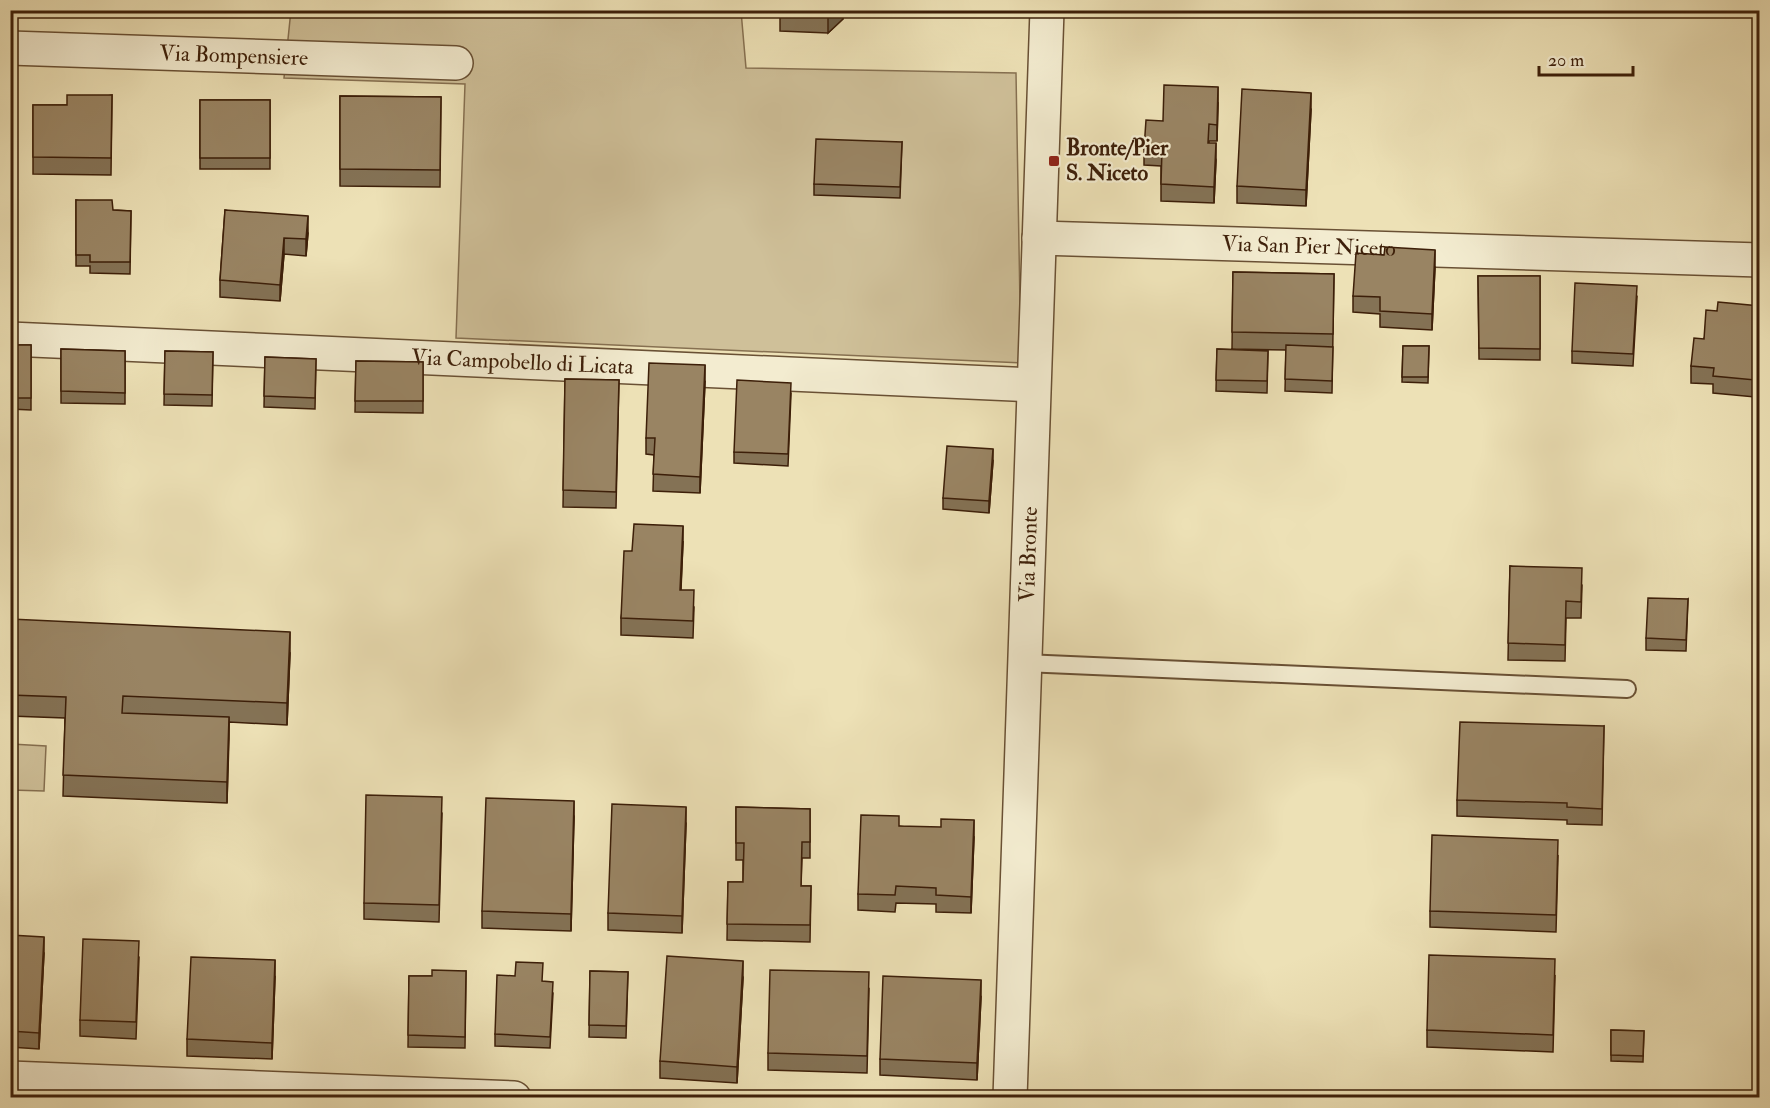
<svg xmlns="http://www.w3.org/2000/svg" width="1770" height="1108" font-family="'IM FELL Double Pica',serif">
	<rect width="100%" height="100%" fill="#ede1b6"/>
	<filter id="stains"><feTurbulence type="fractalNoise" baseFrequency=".00333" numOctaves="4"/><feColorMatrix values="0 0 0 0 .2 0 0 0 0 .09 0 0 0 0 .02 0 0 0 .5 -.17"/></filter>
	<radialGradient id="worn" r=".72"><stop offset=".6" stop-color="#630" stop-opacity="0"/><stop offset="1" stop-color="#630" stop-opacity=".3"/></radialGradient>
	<path fill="#cfc099" stroke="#867051" stroke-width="1.5" d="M291,10l450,1 5,57 270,5 5,290 -565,-25 9,-254 -181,-6z
		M11,744l35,2 -2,45 -33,-1z"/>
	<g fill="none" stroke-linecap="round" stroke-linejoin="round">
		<g stroke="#695034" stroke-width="20">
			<path id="service" d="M1024,663l603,26"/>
		</g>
		<g stroke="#695034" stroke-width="36">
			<g id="minor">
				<path id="s1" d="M10,48l446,15"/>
				<path id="s2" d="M1039,238l721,22"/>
				<path id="s3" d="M10,339l1023,46"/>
				<path d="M10,1078l504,20"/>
				<path id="s4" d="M1010,1098l37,-1088"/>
			</g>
		</g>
		<use href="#service" stroke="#f3ecd0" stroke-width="16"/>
		<use href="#minor" stroke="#f3ecd0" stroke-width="33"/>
	</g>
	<path fill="#847255" stroke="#3d1f09" stroke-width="1.5" d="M756,10h87v9l-15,14 -48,-2v-15l-24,-1z
		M112,95l-1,80 -78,-1v-69h34z
		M340,96l101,1 -1,90 -100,-1z
		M200,100h70v69h-70z
		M1218,103l-1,38h-8v2l7,17 -2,43 -53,-2v-35l-17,-1v-16l19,-28z
		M1311,110l-5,96 -69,-3v-17z
		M902,142l-2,56 -86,-3v-11z
		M76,200l37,10 18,1 -1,63 -40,-1v-7h-14z
		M225,210l83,23 -2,23 -22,-2 -4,47 -60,-4v-17z
		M1384,255l51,12 -3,63 -52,-3v-13l-27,-2v-16z
		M1233,272l101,2 -2,119 -47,-2 1,-41 -54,-1z
		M1478,276h62v84l-61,-1z
		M1637,297l-4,69 -61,-3v-12z
		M1760,306v81h-4l-1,10 -42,-4v-9l-22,-1v-17l26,-55z
		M10,345h21v65l-21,-1z
		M1403,346h26l-1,37 -26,-1z
		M61,349l64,2v53l-64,-1z
		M1217,349l51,2 -1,42 -51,-2z
		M165,351l48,1 -1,54 -48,-1z
		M265,357l51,2 -1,50 -51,-2z
		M356,361l67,1v51l-68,-1z
		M565,379l54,1 -3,128 -53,-1z
		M705,382l-5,111 -47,-2 1,-36 -8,-1v-16z
		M791,394l-3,72 -54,-3v-11z
		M993,461l-4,52 -46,-4v-11z
		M683,542l-2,48 13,17 -1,31 -72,-3v-17l11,-67z
		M1510,566l72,19 -1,33h-15l-1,43 -57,-1z
		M1688,599l-2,52 -40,-1v-12z
		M10,619l280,34 -3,72 -58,-3 -2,81 -164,-7 2,-78 -55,-2z
		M1604,726l-2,99 -35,-1v-4l-110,-4v-16z
		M736,807l74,2v49h-8l-1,28h10l-1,56 -83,-2 1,-58h15v-22h-7z
		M442,814l-3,108 -75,-3v-16z
		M574,817l-3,114 -89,-3v-17z
		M686,824l-4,109 -74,-3v-17z
		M899,826l75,11 -3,76 -35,-1v-8l-40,-1 -1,9 -37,-2v-16z
		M1558,856l-2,76 -126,-5v-16z
		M10,935l34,18 -5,96 -29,-2z
		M139,958l-3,81 -56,-3v-16z
		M466,971l-1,77 -57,-1 1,-71h23z
		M590,971l38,1 -2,66 -37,-1z
		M1555,976l-2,76 -126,-5v-17z
		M275,977l-3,82 -85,-3v-17z
		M743,978l-6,105 -77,-5v-17z
		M542,981l11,12 -3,55 -55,-2v-12z
		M869,989l-2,84 -99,-3v-17z
		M981,997l-4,83 -97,-5v-16z
		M1611,1030l33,1 -1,31 -32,-1z"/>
	<path fill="#6b5c45" stroke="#3d1f09" stroke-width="1.5" d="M834,10h9v9l-15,14v-17z
		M1218,87v16l-1,38v-16z
		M1311,93v17l-5,96v-16z
		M1216,143v17l-2,43v-16z
		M308,216v17l-2,23v-17z
		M284,238v16l-4,47v-16z
		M1435,250v17l-3,63v-16z
		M705,365v17l-5,111v-16z
		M993,449v12l-4,52v-12z
		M683,526v16l-3,64v-16z
		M290,632v21l-3,72v-22z
		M229,717v22l-2,64v-21z
		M574,801v16l-3,114v-17z
		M686,807v17l-4,109v-17z
		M974,820v17l-3,76v-16z
		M44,937v16l-5,96v-16z
		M275,960v17l-3,82v-16z
		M743,961v17l-6,105v-16z
		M981,980v17l-4,83v-17z"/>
	<path fill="#998463" stroke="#3d1f09" stroke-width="1.5" d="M780,10h54l-6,6 -48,-1z
		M1164,85l54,2 -1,38 -8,-1 -1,19h8l-2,44 -53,-3 1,-35h-18l2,-29 17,1z
		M1242,89l69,4 -5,97 -69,-4z
		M67,95h45l-1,63 -78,-1v-52h34z
		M340,96l101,1 -1,73 -100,-1z
		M200,100h70v58h-70z
		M816,139l86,3 -2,45 -86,-3z
		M76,200h36l1,10 18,1 -1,51h-40v-7h-14z
		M225,210l83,6 -2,23 -22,-1 -4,47 -60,-5z
		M1385,247l50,3 -3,64 -52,-3v-14l-27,-1 3,-43 28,2z
		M1233,272l101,2 -1,60 -101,-2z
		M1478,276h62v73l-61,-1z
		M1575,283l62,3 -4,68 -61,-3z
		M1718,302l42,4v64h-4l-1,10 -42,-4 1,-8 -23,-2 3,-28 10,1 2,-29 11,1z
		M10,345h21v53h-21z
		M1286,345l47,2 -1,34 -47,-2z
		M1403,346h26l-1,31h-26z
		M61,349l64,2v42l-64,-2z
		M1217,349l51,2 -1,30 -51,-1z
		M165,351l48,1 -1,43 -48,-1z
		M265,357l51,2 -1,39 -51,-2z
		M356,361l67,1v39h-68z
		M649,363l56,2 -5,112 -47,-3 2,-36h-9z
		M565,379l54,1 -3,112 -53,-2z
		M737,380l54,3 -3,71 -54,-2z
		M947,446l46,3 -4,52 -46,-3z
		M634,524l49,2 -3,64h14l-1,31 -72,-3 3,-67h8z
		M1510,566l72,2 -1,34 -15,-1 -1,44 -57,-2z
		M1648,598l40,1 -2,41 -40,-2z
		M10,619l280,13 -3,71 -164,-7 -1,17 107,4 -2,65 -164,-7 3,-78 -56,-2z
		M1460,722l144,4 -2,83 -35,-2v-4l-110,-3z
		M366,795l76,2 -3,108 -75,-2z
		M486,798l88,3 -3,113 -89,-3z
		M612,804l74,3 -4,109 -74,-3z
		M736,807l74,2v33h-8l-1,44h10l-1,39 -83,-1 1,-42h15l1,-39h-8z
		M861,815l38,1v10l42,1v-8l33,1 -3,77 -35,-2v-7l-40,-2 -1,9 -37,-1z
		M1432,835l126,5 -2,75 -126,-4z
		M10,935l34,2 -5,96 -29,-2z
		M83,939l56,2 -3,81 -56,-2z
		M1429,955l126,4 -2,76 -126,-5z
		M667,956l76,5 -6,106 -77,-6z
		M191,957l84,3 -3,83 -85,-4z
		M516,962l27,1 -1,18 11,1 -3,55 -55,-3 2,-59 18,1z
		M432,970l34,1 -1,66 -57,-2 1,-59h23z
		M770,970l99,2 -2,84 -99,-3z
		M590,971l38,1 -2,54 -37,-1z
		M883,976l98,4 -4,83 -97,-4z
		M1611,1030l33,1 -1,25 -32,-1z"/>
	<rect fill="#8f2418" stroke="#f3ecd0" stroke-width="2" x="1048" y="155" width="12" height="12" rx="3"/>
	<g text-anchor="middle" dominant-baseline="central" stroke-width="4.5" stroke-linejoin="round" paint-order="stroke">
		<g font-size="22" fill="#3d1f09" stroke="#f3ecd0">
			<text stroke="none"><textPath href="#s1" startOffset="224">Via Bompensiere</textPath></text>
			<text stroke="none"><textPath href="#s2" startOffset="270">Via San Pier Niceto</textPath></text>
			<text stroke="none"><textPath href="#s3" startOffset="513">Via Campobello di Licata</textPath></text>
			<text stroke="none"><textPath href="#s4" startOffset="544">Via Bronte</textPath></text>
		</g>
		<g font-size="22" font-weight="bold" fill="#3d1f09" stroke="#f3ecd0" text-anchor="start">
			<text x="1066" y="148">Bronte/Pier<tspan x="1066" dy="25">S. Niceto</tspan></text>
		</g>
	</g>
	<rect width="1770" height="1108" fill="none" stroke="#ede1b6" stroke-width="36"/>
	<rect x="12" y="12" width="1746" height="1084" fill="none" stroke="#3d1f09" stroke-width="3"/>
	<rect x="18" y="18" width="1734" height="1072" fill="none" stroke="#3d1f09" stroke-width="1.5"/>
	<path d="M1539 66v9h94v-9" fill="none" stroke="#3d1f09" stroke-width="3"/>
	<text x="1548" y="66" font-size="18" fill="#3d1f09" stroke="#f3ecd0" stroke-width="4.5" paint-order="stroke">20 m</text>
	<rect width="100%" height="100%" filter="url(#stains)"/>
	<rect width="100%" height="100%" fill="url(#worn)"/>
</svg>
